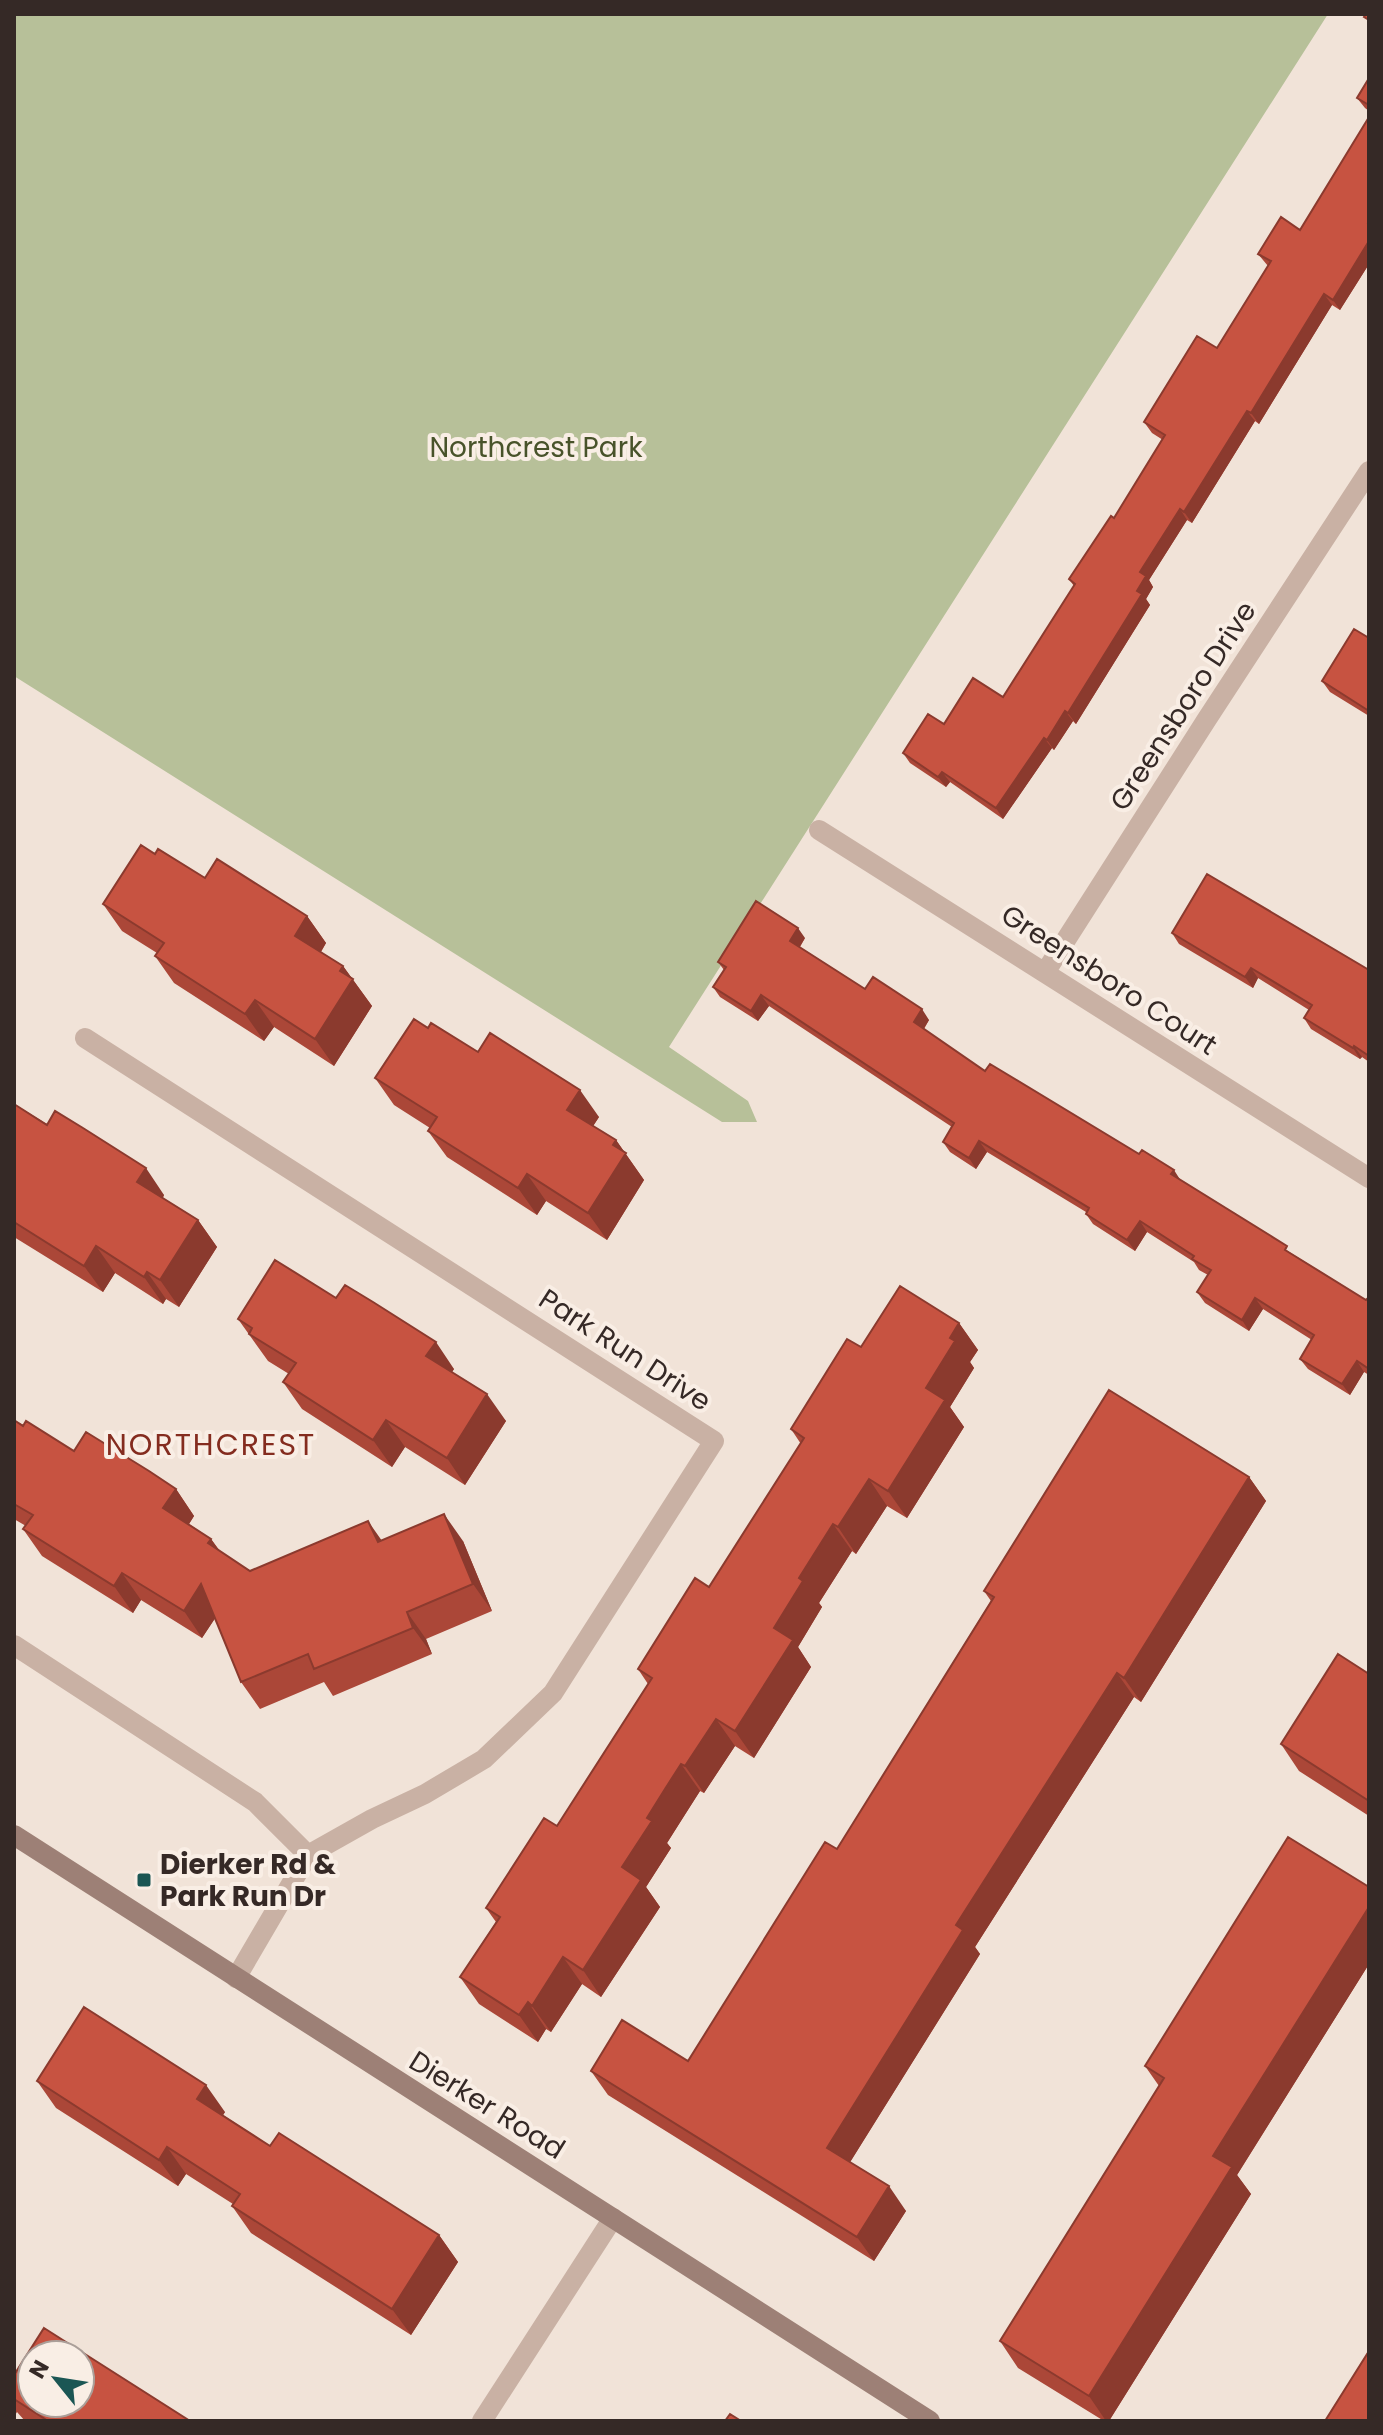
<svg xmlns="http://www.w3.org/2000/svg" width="1383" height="2435" font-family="Poppins,sans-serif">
	<rect width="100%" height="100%" fill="#f1e3d8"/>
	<path fill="#b7c099" d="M14,14h1314l-659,1033 79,54 9,21h-35l-708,-446z"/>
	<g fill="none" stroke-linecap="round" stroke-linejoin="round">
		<path stroke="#c9b1a4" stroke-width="20" d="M819,830l550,348
			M1046,971l161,-252 162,-248
			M85,1038l629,403 -161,252 -69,66 -59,35 -53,25 -64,36 -72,123
			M14,1645l241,157 53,53
			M482,2421l131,-203"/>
		<path stroke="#9d8076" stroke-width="20" d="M14,1835l916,586"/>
	</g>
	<path fill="#ab4738" d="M1369,78v33l-4,-3 -8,-10z
		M1369,117v147l-29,46 -8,-5 -73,119 -4,-3 -63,102 -5,-3 -38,60 4,7 -7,12 4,6 -74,119 -3,-3 -19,29 -2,-2 -49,71 -53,-37 -4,5 -36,-24 -7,-10 41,-29 59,-27 71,-111 -5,-7 45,-61 49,-78 -11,-7 -8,-11 73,-74 51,-82 -10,-12 42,-24z
		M1369,638v78l-39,-24 -8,-11z
		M155,854l50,24 102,38 19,27 -5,9 22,14 29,40 -38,60 -60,-39 -10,14 -90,-58 -19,-27 2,-3 -35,-22 -19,-27z
		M1172,933l197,37v92l-7,-5 -2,2 -49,-30 -7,-11 5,-8 -51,-32 -5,10 -74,-44z
		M805,938l-5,9 65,42 64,31 -5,9 61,42 196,110 113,74 72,45 3,-3v78l-5,-3 -14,23 -42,-26 -8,-10 12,-19 -49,-31 -14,22 -44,-28 -8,-11 11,-17 -9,-5 -5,-8 -47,-30 -12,19 -42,-27 -7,-10v-2l-99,-60 -11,17 -26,-17 -7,-10 9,-15 -183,-121 -11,15 -38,-24 -7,-10 11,-17 -6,-8z
		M428,1028l50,24 121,65 -6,9 23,14 28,40 -37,60 -61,-39 -9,14 -90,-58 -19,-26 2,-3 -36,-23 -19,-27z
		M14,1104l150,91 -1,3 35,22 19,27 -38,60 -13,-8 -3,5 -48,-31 -12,19 -89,-55z
		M336,1298l118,71 -2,3 54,49 -41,64 -60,-38 -13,20 -90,-58 -19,-27 6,-8 -21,-13 -30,-42z
		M959,1323l19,27 -8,12 4,6 -24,39 14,20 -57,91 -20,-12 -31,48 -4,-3 -33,52 3,4 -24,40 13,20 -57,91 -19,-12 -31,47 -4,-2 -16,25 -17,27 4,5 -25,39 14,20 -59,90 -19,-13 -31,48 -5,-3 -8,13 -59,-38 -19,-27 36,-55 -10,-14 71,-82 91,-142 -10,-15 71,-82 92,-143 -10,-15 70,-82z
		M14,1420l60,31 102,38 18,27 -5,8 22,15 9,12 30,20 132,-31 81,1 29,70 -66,28 6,15 -99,42 -9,-14 -64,27 -19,-27 -26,-64 -13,20 -61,-38 -8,13 -91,-57 -19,-27 3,-3 -12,-7z
		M1249,1477l17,24 -125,201 -7,-5 -159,250 5,7 -130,208 56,49 -32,50 -266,-166 -17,-24 97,-10 149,-212 154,-248 -7,-10z
		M1369,1674v142l-70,-45 -18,-27z
		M1369,1887v77l-132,211 14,19 -142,227h-5l-86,-53 -18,-27 159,-255 -14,-20z
		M37,2081l188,31 -2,3 47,31 169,89 19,27 -47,73 -160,-102 -19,-27 1,-2 -47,-30 -8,12 -122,-78z
		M14,2375l176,46h-165l-8,-9 -3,5z"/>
	<path fill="#8b3a2e" d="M1369,241v23l-29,46 -7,-10z
		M1324,294l8,11 -73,119 -8,-11z
		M1247,411l8,10 -63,102 -8,-11z
		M1180,509l7,11 -38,60 4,7 -7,12 4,6 -74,119 -8,-11 69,-122 3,-19z
		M1065,711l8,10 -19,29 -7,-10z
		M1044,738l8,10 -49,71 -7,-11z
		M942,772l8,10 -4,5 -8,-10z
		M307,916l19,27 -12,20 -19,-27z
		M798,928l7,10 -8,13 -7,-10z
		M343,966l29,40 -38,60 -19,-27z
		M1251,968l7,10 -5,10 -8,-11z
		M761,995l8,11 -11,15 -7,-10z
		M255,1000l19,27 -10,14 -19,-27z
		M922,1009l7,11 -8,13 -7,-11z
		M1354,1046l8,11 -2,2 -7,-11z
		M580,1090l19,27 -13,20 -19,-27z
		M616,1140l28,40 -37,60 -19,-27 25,-68z
		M979,1141l8,11 -11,17 -7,-11z
		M146,1168l18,27 -8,14 -19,-27z
		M1174,1170l7,11 -10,-7z
		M527,1174l19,27 -9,14 -19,-27z
		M198,1220l19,27 -38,60 -19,-27z
		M1140,1221l7,11 -12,19 -8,-11z
		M96,1246l19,27 -12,19 -19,-26z
		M147,1272l19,27 -3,5 -19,-27z
		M1255,1298l8,11 -14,22 -7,-11z
		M959,1323l19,27 -8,12 4,6 -24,39 14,20 -57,91 -19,-27 38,-103 24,-50z
		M436,1342l18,27 -9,14 -19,-27z
		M1357,1361l7,11 -14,23 -8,-11z
		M487,1394l19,27 -41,64 -18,-27z
		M386,1420l19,27 -13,20 -19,-27z
		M1249,1477l17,24 -125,201 -17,-24z
		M869,1479l18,27 -31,48 -18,-27z
		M176,1489l18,27 -12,19 -19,-27z
		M444,1514l19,27 29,70 -19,-27z
		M368,1521l19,27 -9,-6z
		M833,1524l19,27 -33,52 3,4 -24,40 13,20 -57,91 -19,-27 39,-103 25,-50z
		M211,1539l19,27 -22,-23z
		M122,1573l19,27 -8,13 -19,-27z
		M201,1584l19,27 -18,27 -18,-27z
		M407,1612l19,27 6,15 -19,-26z
		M1117,1673l17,24 -159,250 5,7 -136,218 -17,-24 129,-223z
		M716,1719l19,27 -31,47 -19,-27z
		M681,1764l19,27 -33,52 4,5 -25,39 14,20 -59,90 -18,-27 39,-103 25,-49z
		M1369,1907v57l-132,211 14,19 -142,227h-3l-17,-25 124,-240z
		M563,1957l19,27 -31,48 -19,-26z
		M528,2002l18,27 -8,13 -19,-27z
		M206,2085l19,27 -9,14 -19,-27z
		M167,2147l19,27 -8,12 -19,-26z
		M889,2186l17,25 -32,50 -17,-24z
		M439,2235l19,27 -47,73 -19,-26z"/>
	<path fill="#c75341" stroke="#8b3a2e" stroke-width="2" fill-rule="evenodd" d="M1366,14h3v6l-5,-3z
		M1369,78v27l-12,-7z
		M1369,117v104l-1,2 1,1v17l-36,59 -9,-6 -73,119 -4,-2 -63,101 -4,-3 -40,63 6,4 -9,15 5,3 -74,119 -3,-2 -18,29 -3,-2 -48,70 -54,-36 -4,5 -35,-24 25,-39 16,10 29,-46 30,19 72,-113 -6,-5 42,-63 3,2 51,-83 -21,-13 53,-86 20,12 54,-87 -13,-7 23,-37 19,13z
		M1354,629l15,9v73l-47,-30z
		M141,845l14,9 3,-5 47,29 12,-19 90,57 -12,20 48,30 -3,5 13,8 -38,60 -60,-39 -10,14 -90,-58 9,-13 -61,-39z
		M1207,874l162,96v86l-15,-10 -1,2 -49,-30 8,-13 -61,-37 -6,9 -73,-44z
		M756,901l42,27 -8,13 75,48 8,-12 49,32 -8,13 71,49 5,-7 149,90 3,-4 32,20 -3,4 116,72 -2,4 81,50 3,-3v72l-12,-8 -15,23 -42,-25 14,-24 -59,-37 -13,22 -45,-28 14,-22 -19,-11 2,-3 -54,-35 -13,19 -41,-26 3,-6 -110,-67 -10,17 -26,-16 11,-19 -193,-128 -10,16 -38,-24 13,-20 -8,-5z
		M414,1019l14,9 3,-5 47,29 12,-19 90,57 -13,20 49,30 -3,5 13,8 -38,60 -61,-39 -9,14 -90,-57 9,-14 -62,-39z
		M14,1104l33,21 8,-14 28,17 63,40 -9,14 61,38 -38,60 -13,-8 -3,5 -48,-31 -12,20 -70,-44z
		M275,1260l61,38 9,-13 28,17 63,40 -10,14 61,38 -40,64 -61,-38 -13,20 -90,-58 13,-19 -47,-29 3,-6 -14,-9z
		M900,1286l59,37 -9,15 5,3 -29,47 19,12 -57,91 -19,-12 -31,48 -5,-3 -34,54 4,3 -29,47 19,12 -58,91 -19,-12 -31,47 -4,-2 -16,25 -18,29 5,3 -30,46 19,13 -58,90 -20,-13 -31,49 -4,-4 -9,13 -59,-38 40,-60 -14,-9 58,-90 13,8 95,-148 -14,-9 57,-91 14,9 95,-149 -13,-9 56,-90 14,8z
		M1109,1390l140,87 -125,201 -7,-5 -161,252 7,5 -136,218 62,38 -32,51 -266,-166 31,-51 66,41 137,-219 12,7 157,-252 -10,-6z
		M14,1420l9,6 3,-5 48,30 12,-19 63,39 27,18 -13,19 48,31 -3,4 42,28 118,-50 10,21 66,-28 29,70 -66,28 6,16 -99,41 -6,-15 -67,28 -40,-98 -17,27 -62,-38 -8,13 -91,-57 10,-14 -19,-11z
		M1338,1654l31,20v127l-88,-57z
		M1288,1837l81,50v20l-156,249 19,11 -143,229 -89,-55 164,-263 -19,-12z
		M84,2007l122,78 -9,14 73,47 9,-13 160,102 -47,74 -160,-103 8,-12 -73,-47 -8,13 -122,-79z
		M44,2328l146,93h-142l-34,-22v-24zM32,2355h48v48h-48z
		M1369,2351v70h-44z
		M730,2414l11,7h-16z"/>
	<rect fill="#1b5654" stroke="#f9eee5" stroke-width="3" x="136" y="1872" width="16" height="16" rx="4"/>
	<g text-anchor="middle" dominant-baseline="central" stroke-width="8" stroke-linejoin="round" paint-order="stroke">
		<g font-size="28" fill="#48532a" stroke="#f9eee5">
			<text x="536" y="447">Northcrest Park</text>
		</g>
		<g font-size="28" fill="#352926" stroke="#f9eee5">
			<text transform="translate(1183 706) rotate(-57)">Greensboro Drive</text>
			<text transform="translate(1109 980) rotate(33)">Greensboro Court</text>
			<text transform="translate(625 1350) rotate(33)">Park Run Drive</text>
			<text transform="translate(487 2105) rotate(32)">Dierker Road</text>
		</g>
		<g font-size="28" font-weight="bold" fill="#352926" stroke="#f9eee5" text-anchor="start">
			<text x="160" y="1864">Dierker Rd &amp;<tspan x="160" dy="32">Park Run Dr</tspan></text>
		</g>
		<g font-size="30" letter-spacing="2" fill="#842c1f" stroke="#f9eee5">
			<text x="211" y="1444">NORTHCREST</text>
		</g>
	</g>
	<rect width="1383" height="2435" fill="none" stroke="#352926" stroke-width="32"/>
	<g transform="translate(56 2379) rotate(300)"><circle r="38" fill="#f9eee5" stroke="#ab9f99" stroke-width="2"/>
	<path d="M0-6L14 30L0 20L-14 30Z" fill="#1b5654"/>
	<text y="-12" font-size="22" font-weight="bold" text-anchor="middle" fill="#352926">N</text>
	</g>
</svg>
